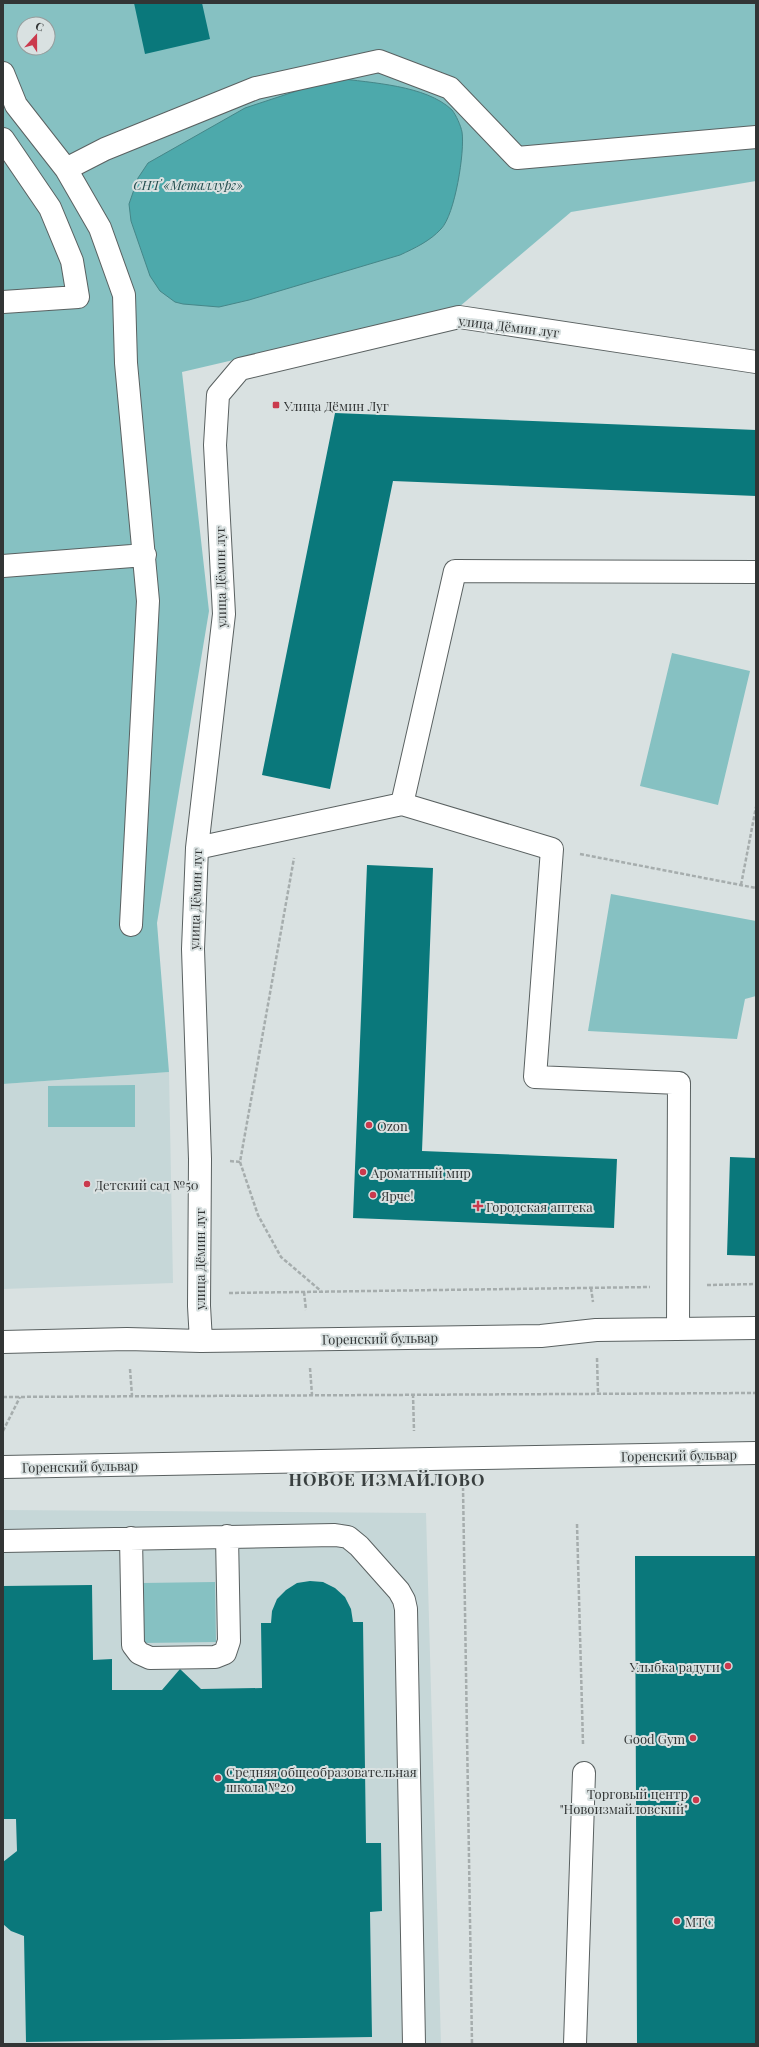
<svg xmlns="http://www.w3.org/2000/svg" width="759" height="2047" font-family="'Playfair Display',serif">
	<rect width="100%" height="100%" fill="#d9e1e1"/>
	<path fill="#c6d7d8" d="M169,1072l4,211 -170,6v-205z
		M3,1510l423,3 15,531h-438z"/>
	<path fill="#86c1c2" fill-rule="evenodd" d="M3,3h753v178l-185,31 -112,95 -277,65 27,239 -52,312 12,149 -166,12zM24,24h24v24h-24z
		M672,653l78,18 -32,134 -78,-19z
		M611,894l145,27v75l-11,3 -8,40 -149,-8z
		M135,1085v42h-87v-41z
		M215,1582l1,60 -73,1 -1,-60z"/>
	<path fill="#4da9ab" stroke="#458688" d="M336,78c35,5 90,7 116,32 4,5 9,16 10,22 3,19 -7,83 -21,97 -11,12 -26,19 -41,26l-151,45 -30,7 -36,-3 -8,-2 -15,-11 -10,-15 -19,-55 -2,-17 9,-26 10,-15 97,-55z"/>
	<path fill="#0a787b" d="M134,3h68l8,36 -65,15z
		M335,413l421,17v66l-363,-15 -63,308 -68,-14z
		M367,865l66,3 -11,283 195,8 -3,69 -261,-10z
		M730,1157l26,1v98l-29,-1z
		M635,1556h121v488h-119z
		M310,1581l13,1 12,6 10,9 6,12 2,13h10l3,221h15l1,68 -12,1 2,125 -346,5 -2,-106 -13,-5 -8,-7v-62l14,-11 -1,-32h-13v-233l89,-1 1,75 19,-1v31h50l18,-21 21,20 61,-1 -1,-65h10l1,-12 5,-12 9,-9 11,-7z"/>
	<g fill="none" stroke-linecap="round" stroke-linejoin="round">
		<g stroke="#5a6161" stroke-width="24">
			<path id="minor" d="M3,73l13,32 50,64 34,59 24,67 2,68 22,238 -17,324
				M3,139l47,69 22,53 6,36 -75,5
				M66,169l39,-20 151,-61 123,-27 71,27 67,70 239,-21
				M3,566l142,-11
				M402,804l53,-233 301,1
				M197,848l205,-44 150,45 -17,228 144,6 -1,246
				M201,1341l-2,-35 1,-147 -7,-210 4,-101 27,-234 -9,-169 3,-50 22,-26 219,-52 297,45
				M3,1342l124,-3 74,2 340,-5 55,-6 160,-2
				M3,1467l753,-14
				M131,1538l2,107 6,8 11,5 65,-1 10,-4 4,-12 -2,-105
				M3,1541l332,-6 13,2 11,9 40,45 5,9 2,9 8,435
				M575,2044l9,-271"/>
		</g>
		<path stroke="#a6adad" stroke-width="2.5" stroke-dasharray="4 2" stroke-linecap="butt" d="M580,854l176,34
			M741,885l15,-78
			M230,1161l10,1 54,-304
			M240,1162l18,53 23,42 40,34
			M707,1285l49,-1
			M591,1288l2,14
			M304,1292l2,18
			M229,1293l421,-6
			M597,1358l1,36
			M310,1368l2,27
			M130,1369l2,27
			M413,1394l1,37
			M3,1397l753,-4
			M3,1431l17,-34
			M463,1487l9,557
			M577,1524l6,220"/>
		<use href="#minor" stroke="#fff" stroke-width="22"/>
	</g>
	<g fill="#ca3a4d" stroke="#d9e1e1" stroke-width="1.5">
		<rect x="272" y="401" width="8" height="8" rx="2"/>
		<circle cx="369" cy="1125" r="4"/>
		<circle cx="363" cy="1172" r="4"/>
		<circle cx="87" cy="1184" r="4"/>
		<circle cx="373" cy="1195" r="4"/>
		<path d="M476 1200h4v4h4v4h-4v4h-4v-4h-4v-4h4z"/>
		<circle cx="728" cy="1666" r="4"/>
		<circle cx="693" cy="1738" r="4"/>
		<circle cx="218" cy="1778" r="4"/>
		<circle cx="696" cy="1800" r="4"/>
		<circle cx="677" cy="1921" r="4"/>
	</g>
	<g text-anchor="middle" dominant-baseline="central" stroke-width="4" stroke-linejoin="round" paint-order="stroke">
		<g font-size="13" font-style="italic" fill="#234d4e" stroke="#d9e1e1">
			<text x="188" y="184">СНТ «Металлург»</text>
		</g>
		<g font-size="13" fill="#323535" stroke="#d9e1e1">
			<text transform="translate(509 326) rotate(7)">улица Дёмин луг</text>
			<text transform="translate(220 577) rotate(-91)">улица Дёмин луг</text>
			<text transform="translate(195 899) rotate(-88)">улица Дёмин луг</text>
			<text transform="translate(199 1259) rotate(-90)">улица Дёмин луг</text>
			<text transform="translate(380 1338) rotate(-1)">Горенский бульвар</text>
			<text transform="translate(679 1455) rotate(-1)">Горенский бульвар</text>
			<text transform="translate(80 1466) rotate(-1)">Горенский бульвар</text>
		</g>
		<g font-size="13" fill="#323535" stroke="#d9e1e1" text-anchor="start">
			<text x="284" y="405">Улица Дёмин Луг</text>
			<text x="377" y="1125">Ozon</text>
			<text x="371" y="1172">Ароматный мир</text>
			<text x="95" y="1184">Детский сад №50</text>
			<text x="381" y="1195">Ярче!</text>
			<text x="486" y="1206">Городская аптека</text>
			<text x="720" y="1666" text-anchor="end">Улыбка радуги</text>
			<text x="685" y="1738" text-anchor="end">Good Gym</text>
			<text x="226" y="1771">Средняя общеобразовательная<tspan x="226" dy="15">школа №20</tspan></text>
			<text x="688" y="1793" text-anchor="end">Торговый центр<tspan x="688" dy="15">"Новоизмайловский"</tspan></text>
			<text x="685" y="1921">МТС</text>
		</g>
		<g font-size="17" font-weight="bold" letter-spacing="1" fill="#393f3f" stroke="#d9e1e1">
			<text x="387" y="1479">НОВОЕ ИЗМАЙЛОВО</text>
		</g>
	</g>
	<rect width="759" height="2047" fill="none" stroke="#323535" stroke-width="8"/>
	<g transform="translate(36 36) rotate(21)"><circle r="19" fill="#d9e1e1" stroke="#969c9c"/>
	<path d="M0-3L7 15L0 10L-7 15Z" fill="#ca3a4d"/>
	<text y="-6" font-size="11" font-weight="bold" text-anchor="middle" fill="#323535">С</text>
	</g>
</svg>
